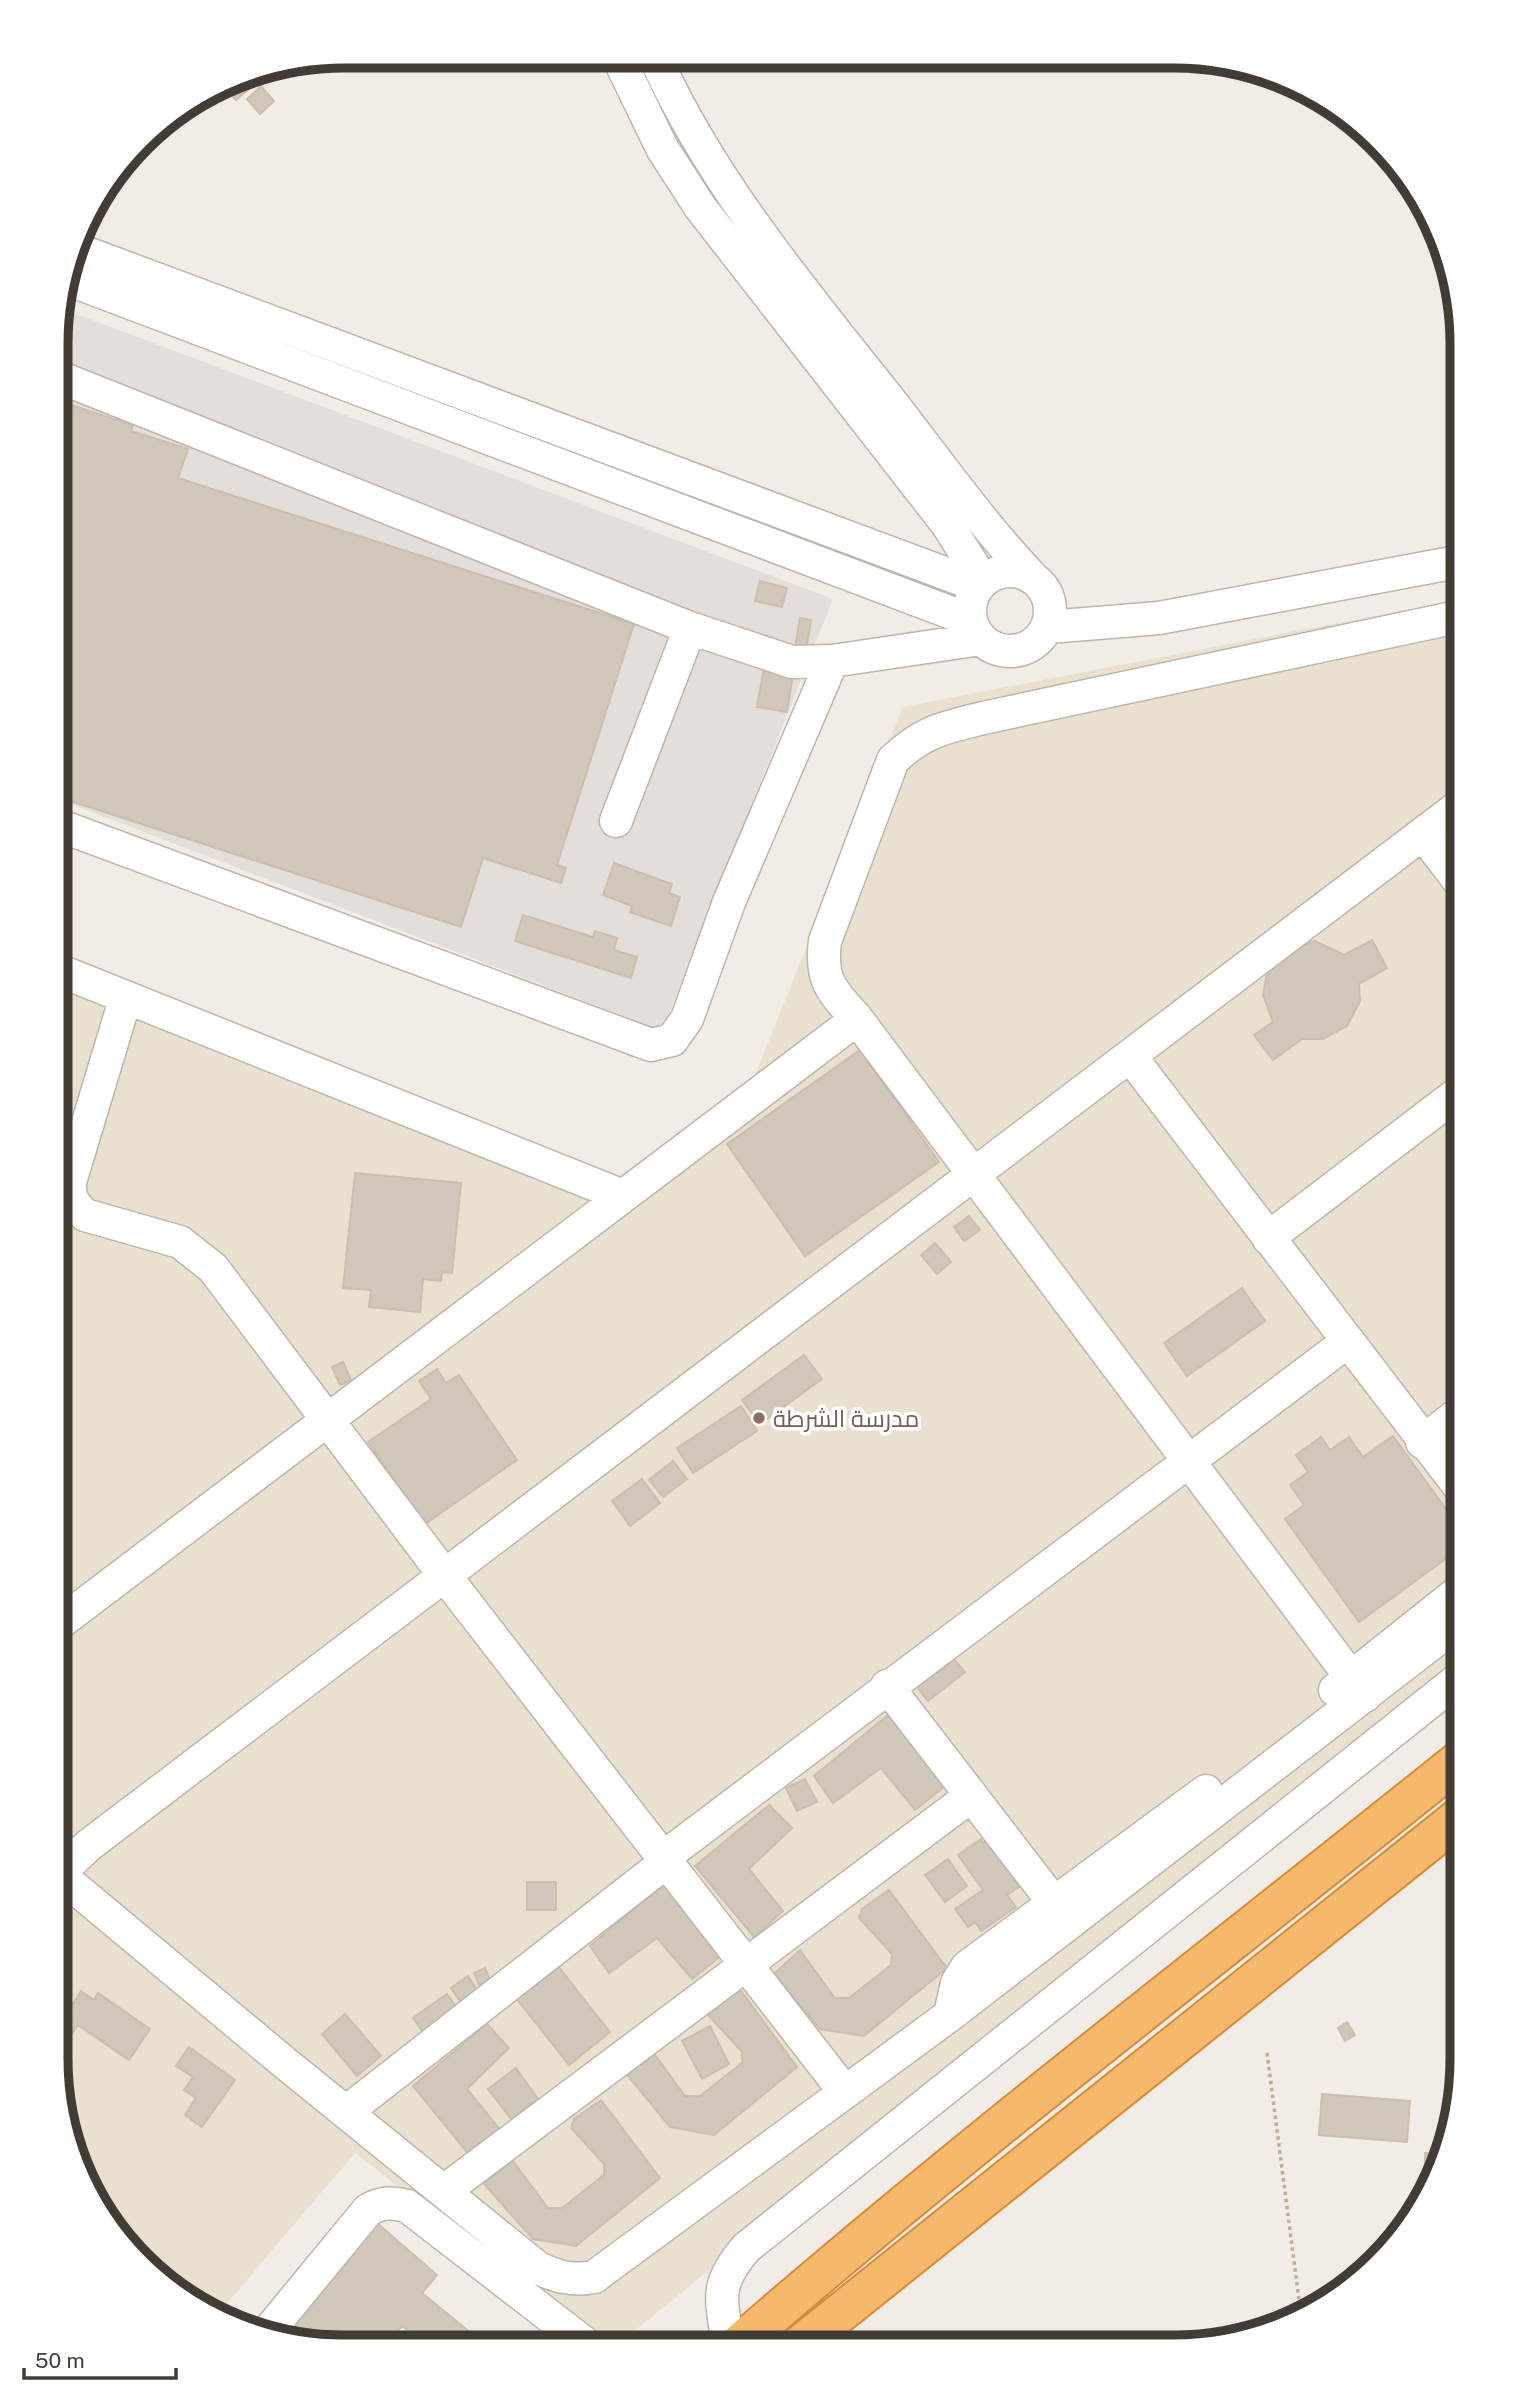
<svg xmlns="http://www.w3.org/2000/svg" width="1518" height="2403" font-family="'Public Sans',Cairo,sans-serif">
	<rect width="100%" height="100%" fill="#f1ece5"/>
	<path fill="#e3deda" d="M58,307l775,292 -171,432 -604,-232z"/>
	<path fill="#eae0cf" d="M1462,599v1060l-845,686h-16l-246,-192 -138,162 -48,-28 -54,-53 -37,-65 -22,-111 2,-1103 559,223 137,-100 149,-371z"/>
	<path fill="#d2c7bb" stroke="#cdbeae" stroke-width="2" d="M254,74l5,6 -23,20 -13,-15 11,-7z
		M261,86l13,15 -14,13 -13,-15z
		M58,401l75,24 -2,6 57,18 -10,29 456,146 -77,241 9,3 -5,15 -78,-25 -22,69 -403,-130z
		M760,581l27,7 -5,19 -27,-6z
		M800,618l11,2 -5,30 -11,-2z
		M764,668l29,6 -6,38 -30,-5z
		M614,863l58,21 -3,9 11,4 -9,29 -41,-14 2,-6 -29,-11z
		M523,915l70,22 2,-6 22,7 -3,12 23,7 -6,21 -116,-37z
		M1372,940l15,28 -28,16 1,17 -13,25 -24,13h-21l-29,21 -19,-25 19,-13 -10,-27 5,-27 19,-20 28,-7 29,14z
		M860,1050l79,112 -134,94 -78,-112z
		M355,1173l106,10 -9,90 -10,-1 -1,9 -18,-2 -3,33 -51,-5 2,-17 -28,-2z
		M969,1216l11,14 -16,11 -10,-14z
		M935,1243l16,19 -14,12 -16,-19z
		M1242,1288l23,33 -78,55 -23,-33z
		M804,1355l18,24 -62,45 -18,-24z
		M343,1362l8,18 -11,5 -8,-18z
		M437,1369l9,14 13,-8 58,85 -92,64 -57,-82 63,-43 -12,-18z
		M741,1406l16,25 -64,42 -16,-25z
		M1393,1436l69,95v16l-103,75 -74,-103 19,-14 -14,-20 18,-13 -12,-17 25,-18 9,13 19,-13 14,20z
		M673,1461l14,18 -24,18 -14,-17z
		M642,1479l18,24 -30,23 -18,-25z
		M953,1658l12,14 -37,29 -11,-14z
		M888,1715l58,70 -31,25 -34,-42 -48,35 -19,-27z
		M805,1779l12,23 -20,9 -11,-23z
		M769,1805l23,23 -43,41 34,42 -29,26 -59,-71z
		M997,1833l23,34 -10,7 9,13 -12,8 9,12 -35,24 -6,-9 -7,5 -13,-18 28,-19 -25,-35 23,-16 2,4z
		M948,1859l19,27 -22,16 -20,-27z
		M527,1882h29v28h-29z
		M664,1884l58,71 -30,24 -35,-41 -48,35 -19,-27z
		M889,1890l58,78 -83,68 -44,-7 -46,-55 26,-24 35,48h14l42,-33 1,-11 -33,-36 3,-9z
		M557,1965l53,67 -41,33 -53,-67z
		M485,1968l5,12 -11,5 -5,-12z
		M468,1976l10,15 -17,12 -10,-15z
		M739,1988l58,79 -83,68 -44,-8 -45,-55 25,-24 35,48h15l42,-33v-11l-33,-36 3,-9z
		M81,1991l13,9 4,-7 52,36 -21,31 -51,-35 -22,33v-49l8,-11 9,6z
		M447,1994l10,14 -34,24 -10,-14z
		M345,2014l36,42 -24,20 -35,-42z
		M1347,2022l8,13 -10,6 -7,-13z
		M487,2024l22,24 -42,41 34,42 -30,26 -58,-71z
		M710,2026l19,38 -27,15 -20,-38z
		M189,2047l46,33 -33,47 -17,-12 11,-17 -12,-8 9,-13 -17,-11z
		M516,2068l22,31 -27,20 -23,-30z
		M1322,2094l88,7 -3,41 -88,-7z
		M601,2100l59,78 -84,68 -43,-7 -49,-55 28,-24 36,48h14l42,-33v-11l-33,-36 3,-9z
		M1425,2153l19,1 -4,14 -15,-1z
		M377,2223l60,52 -15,18 55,45 -5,7h-46l-24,-19 -16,19h-79l-24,-7z"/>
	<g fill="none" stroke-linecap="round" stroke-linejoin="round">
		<g stroke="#bfb6ab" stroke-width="35">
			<path id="minor" d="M618,57l44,91 38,59 247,317 36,57
				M655,57c56,125 148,234 233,341 47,60 91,123 143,178
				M76,249l903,337
				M67,279l903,341
				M69,381l621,247
				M970 611a40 40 0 1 1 80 0a40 40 0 1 1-80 0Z
				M1048,627l111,-9 303,-57
				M616,821l74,-193 102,34 40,-1 149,-22
				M58,825l593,220 21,-5 15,-21 42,-117 103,-241
				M1423,834l39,51
				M58,970l565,226
				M121,1013l-51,169c-1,15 3,22 15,33l95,27 33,26 232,308 399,515
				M857,1019c-25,-28 -37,-38 -32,-78l68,-181c31,-29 50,-32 90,-42l479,-102
				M1130,1056l332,434
				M1268,1238l194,-148
				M1422,1442l40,-31
				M57,1625l800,-606 508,677
				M887,1686l167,217
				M1335,1690l127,-101
				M56,1872l229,191 253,205c19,9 35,13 56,9l356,-262 512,-395
				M56,1876l33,-31 1373,-1041
				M950,2015l7,-32 10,-16 239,-176
				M346,2112l320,-250 10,-14 671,-506
				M444,2191l527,-395
				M266,2334l102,-124c14,-8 24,-8 39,-4l180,139
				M728,2346c-6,-48 -15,-59 18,-98l715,-571"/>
		</g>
		<g stroke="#d48c3c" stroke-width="42">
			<path id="highway" d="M737,2346c234,-204 482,-392 724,-587
				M799,2346l662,-530"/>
		</g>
		<path stroke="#bdad9a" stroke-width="3.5" stroke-dasharray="3.5 3.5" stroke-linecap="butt" d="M1267,2053l34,262"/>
		<use href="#minor" stroke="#fff" stroke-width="32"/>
		<use href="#highway" stroke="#f6b96b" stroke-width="38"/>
	</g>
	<circle fill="#8d6e63" stroke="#fff" stroke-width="2.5" cx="759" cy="1418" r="7"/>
	<g text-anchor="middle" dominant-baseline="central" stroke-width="7" stroke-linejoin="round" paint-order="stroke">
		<g font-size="24" fill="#785e54" stroke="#fff" text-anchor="start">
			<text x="773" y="1418">مدرسة الشرطة</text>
		</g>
	</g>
	<path d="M0 0H1518V2403H0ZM344 68H1174A276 276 0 0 1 1450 344V2059A276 276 0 0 1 1174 2335H344A276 276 0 0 1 68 2059V344A276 276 0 0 1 344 68Z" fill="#fff" fill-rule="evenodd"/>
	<path fill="none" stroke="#433c35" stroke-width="9" d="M344 68H1174A276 276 0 0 1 1450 344V2059A276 276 0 0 1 1174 2335H344A276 276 0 0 1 68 2059V344A276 276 0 0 1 344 68Z"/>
	<path d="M24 2368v10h152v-10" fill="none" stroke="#433c35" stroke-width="3.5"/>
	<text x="35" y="2368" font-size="21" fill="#433c35" stroke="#ffffff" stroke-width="5" paint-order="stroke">50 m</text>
</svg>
